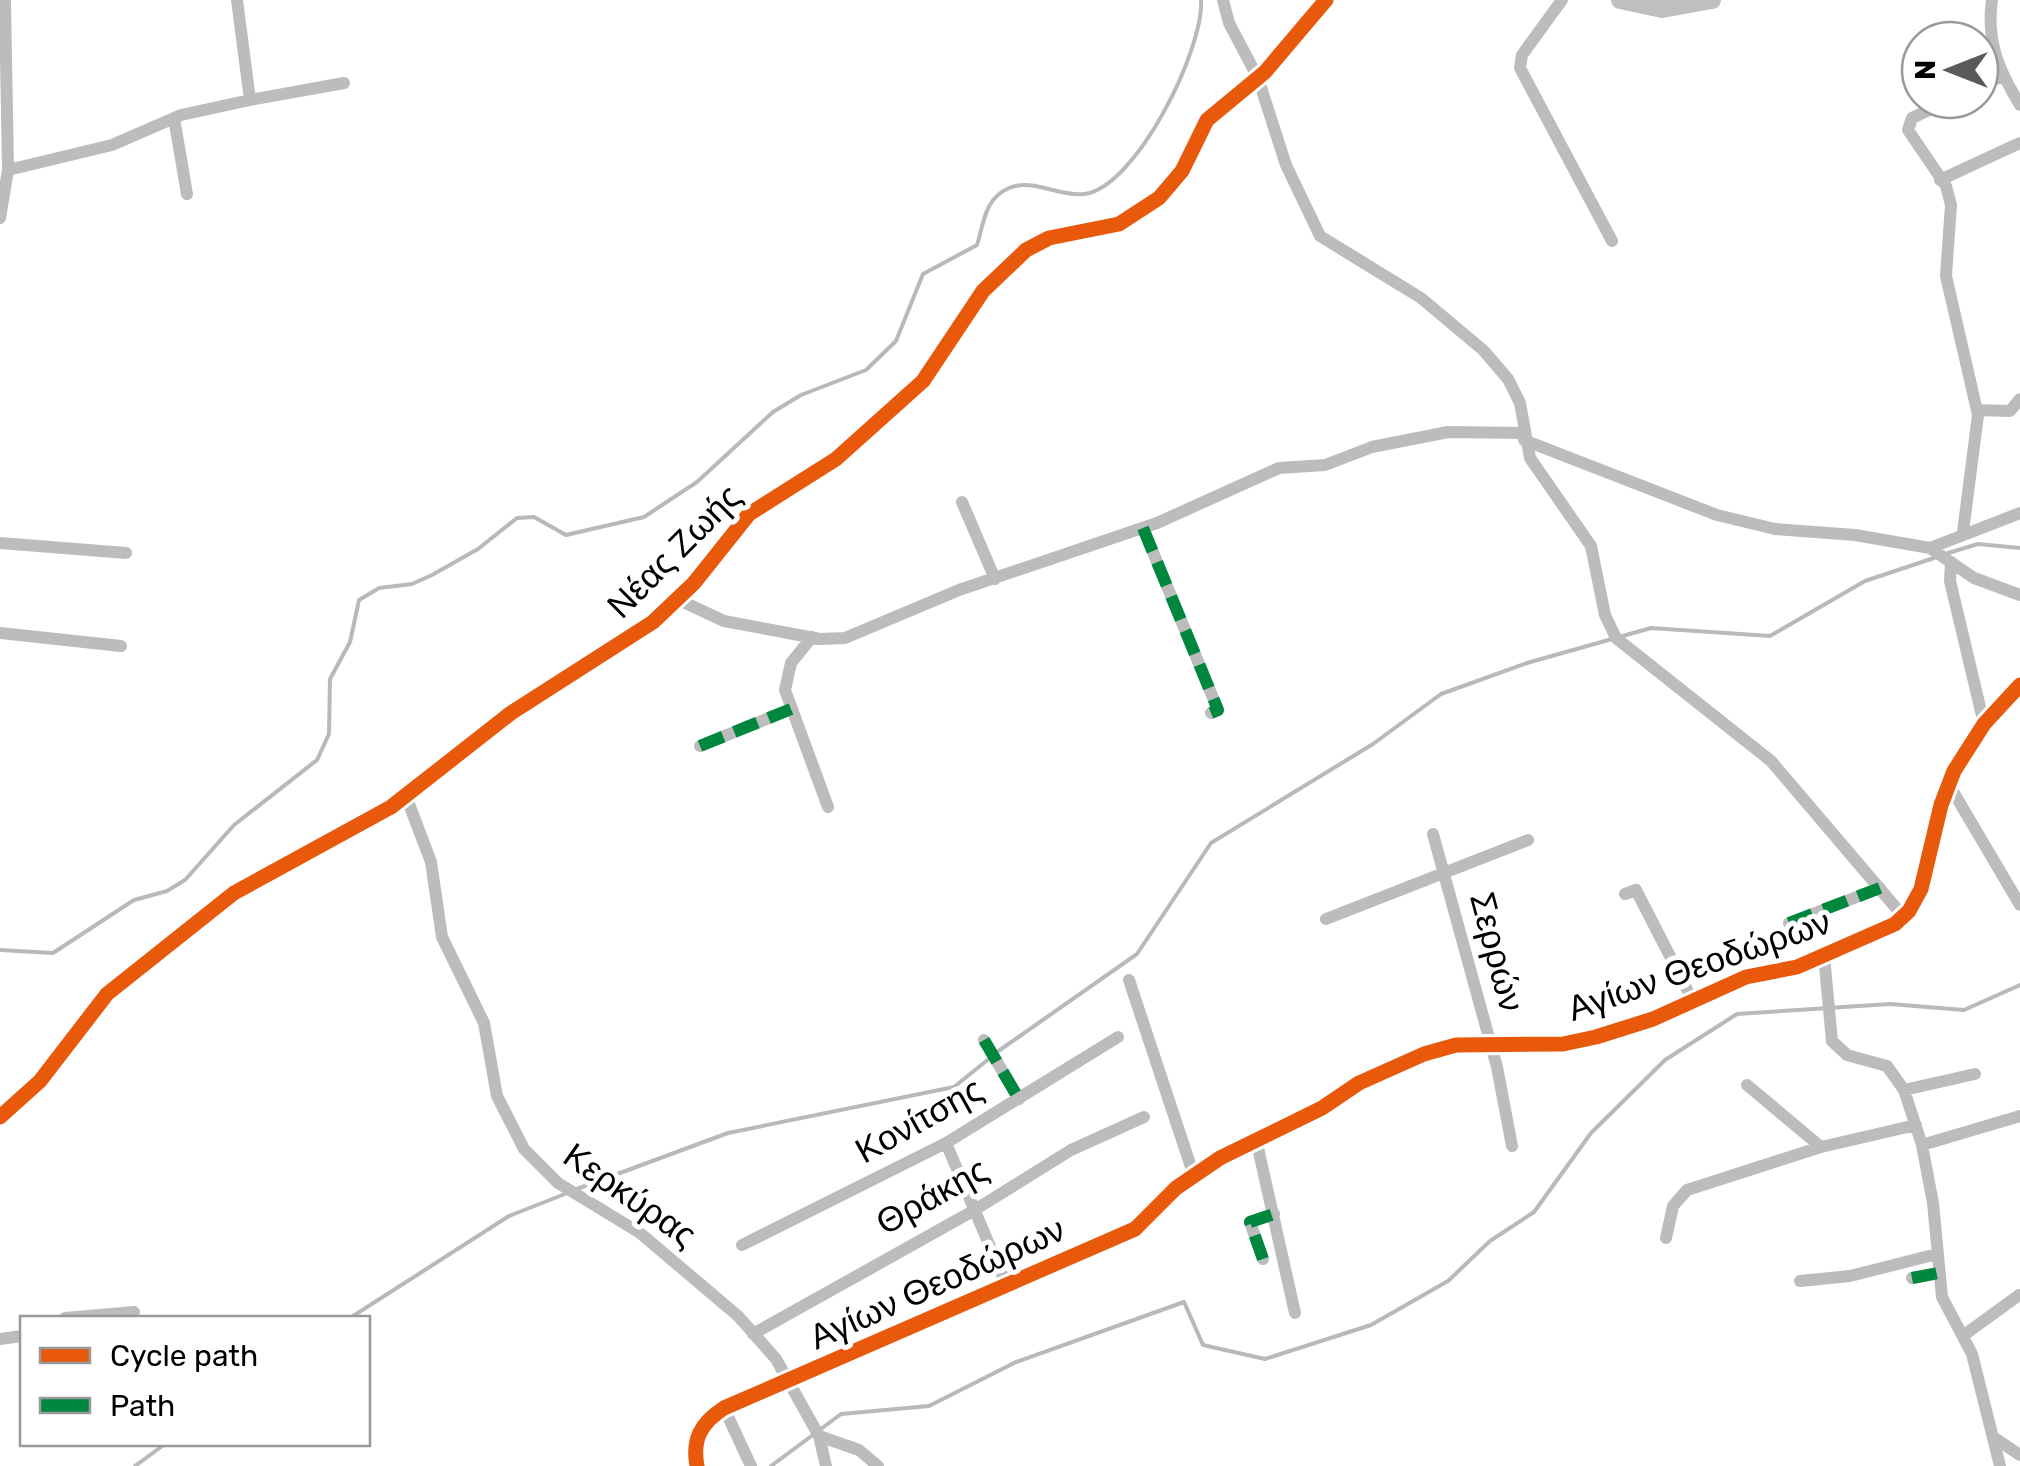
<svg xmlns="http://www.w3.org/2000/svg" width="2020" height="1466" font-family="Rubik,sans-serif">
	<rect width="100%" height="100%" fill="#fff"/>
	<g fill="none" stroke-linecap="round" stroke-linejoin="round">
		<path stroke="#b9b9b9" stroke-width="4" d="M1948,553l30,-9 42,4
			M0,950l53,3 81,-53 33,-9 18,-11 49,-55 83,-65 12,-26 1,-55 20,-37 9,-42 20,-12 33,-4 20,-9 46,-26 39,-31 17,-1 32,18 78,-18 53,-35 76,-70 28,-17 65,-25 30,-29 27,-67 54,-29c7,-22 7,-46 32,-57 23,-10 51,9 75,6 52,-6 120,-145 117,-194
			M997,1052l140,-98 74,-111 162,-99 68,-50 86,-31 124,-35 119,8 95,-55 69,-23
			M574,1190l154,-57 226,-46 36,-29
			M350,1318l159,-102 56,-22
			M135,1466l30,-22
			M771,1466l70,-52 88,-8 87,-44 168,-60 19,43 62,14 106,-34 77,-44 42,-40 44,-29 57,-79 74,-73 72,-46 153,-10 74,6 56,-25"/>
		<path stroke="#bcbcbc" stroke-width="12" d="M1223,0l6,23 29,55 28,87 34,71 101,62 62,52 25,29 12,24 10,55 61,88 14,69 11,23 155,123 132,155
			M1562,0l-40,55 -2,13 92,173
			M1992,0c-6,41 7,71 28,105
			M1980,86l22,-10
			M250,100l94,-17
			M1950,100l-38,18 -4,12 38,56 5,19 -5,71 32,139 -15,117
			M174,118l13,76
			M8,170l104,-25 69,-30 69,-15 -13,-100
			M1940,180l80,-37
			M0,218l8,-48 -3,-170
			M1978,410l32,1 10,-12
			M1524,440l193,75 58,14 80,6 75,13 44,30 46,17
			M962,502l33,77
			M1143,528l75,182 -7,3
			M0,543l126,10
			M1930,548l90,-35
			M1951,562l-1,19 34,143
			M679,600l45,21 96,18 25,-1 114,-48 198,-67 122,-55 46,-3 47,-18 76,-15 76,1
			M0,633l121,13
			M812,637l-21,26 -6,27 43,117
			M700,746l91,-37
			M1948,783l72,122
			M406,796l25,66 11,75 42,86 13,73 27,53 34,34 82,50 98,83 38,43 43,77 40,14 19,16
			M1433,834l64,233 15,79
			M1625,894l11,-4 57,111
			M1326,919l202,-79
			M1789,923l91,-35
			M1824,956l8,85 15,14 40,11 17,24 18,55 11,58 9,94 30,57 28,112
			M1129,980l65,196
			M984,1040l35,59
			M1747,1085l74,62
			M1904,1090l71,-16
			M1256,1139l39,174
			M946,1143l60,141
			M1922,1145l98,-29
			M1666,1238l7,-32 14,-16 134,-43 95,-22
			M742,1245l204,-102 172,-106
			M1263,1259l-13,-37 24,-8
			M1912,1278l26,-5
			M1800,1281l50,-5 87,-22
			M65,1318l69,-6
			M753,1334l220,-123 98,-61 73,-33
			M1964,1335l55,-40
			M0,1339l22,-3
			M724,1408l27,58
			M819,1436l7,30
			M1996,1439l24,16
			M697,1466c-5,-27 4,-43 27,-58l411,-179 41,-41 44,-30 102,-50 37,-25 65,-29 32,-9 107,-1 33,-7 57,-18 93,-42 51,-10 98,-43 14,-13 12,-22 20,-84 13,-34 30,-47 36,-39"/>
		<path stroke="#bfbfbf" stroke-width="18" d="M1620,0l42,9 50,-9
			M0,1117l40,-36 67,-87 127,-101 157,-86 120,-94 142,-91 41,-39 55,-69 87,-55 87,-78 60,-90 43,-41 23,-12 70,-14 40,-26 23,-27 25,-51 58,-48 61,-72"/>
		<path stroke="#00873e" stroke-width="12" stroke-dasharray="25 12" stroke-linecap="butt" d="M1143,528l75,182 -7,3
			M700,746l91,-37
			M1789,923l91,-35
			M984,1040l35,59
			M1263,1259l-13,-37 24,-8
			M1912,1278l26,-5"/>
		<g stroke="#fff" stroke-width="21">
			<path id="cycleway" d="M0,1117l40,-36 67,-87 127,-101 157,-86 120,-94 142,-91 41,-39 55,-69 87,-55 87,-78 60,-90 43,-41 23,-12 70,-14 40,-26 23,-27 25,-51 58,-48 61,-72
				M697,1466c-5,-27 4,-43 27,-58l411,-179 41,-41 44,-30 102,-50 37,-25 65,-29 32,-9 107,-1 33,-7 57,-18 93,-42 51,-10 98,-43 14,-13 12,-22 20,-84 13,-34 30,-47 36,-39"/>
		</g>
		<use href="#cycleway" stroke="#e8590c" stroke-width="15"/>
	</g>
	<g text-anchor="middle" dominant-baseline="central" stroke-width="10" stroke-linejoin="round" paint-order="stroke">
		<g font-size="35" fill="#000" stroke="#fff">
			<text transform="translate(674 551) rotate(-45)">Νέας Ζωής</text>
			<text transform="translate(1497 952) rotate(75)">Σερρών</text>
			<text transform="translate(1699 965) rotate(-19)">Αγίων Θεοδώρων</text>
			<text transform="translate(919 1120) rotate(-29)">Κονίτσης</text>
			<text transform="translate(630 1195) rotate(35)">Κερκύρας</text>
			<text transform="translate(932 1196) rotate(-29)">Θράκης</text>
			<text transform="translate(937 1283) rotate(-24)">Αγίων Θεοδώρων</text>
		</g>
	</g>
	<rect x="20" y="1316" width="350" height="130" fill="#ffffff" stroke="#999999" stroke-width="2.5"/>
	<rect x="40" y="1348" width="50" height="15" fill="#e8590c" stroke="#999999" stroke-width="2.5"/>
	<text x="110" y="1366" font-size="30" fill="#000000">Cycle path</text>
	<rect x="40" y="1398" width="50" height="15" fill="#00873e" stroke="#999999" stroke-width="2.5"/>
	<text x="110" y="1416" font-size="30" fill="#000000">Path</text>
	<g transform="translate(1950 70) rotate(270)"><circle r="48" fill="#ffffff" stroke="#999999" stroke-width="2.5"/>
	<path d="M0-8L18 38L0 25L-18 38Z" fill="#595959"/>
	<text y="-15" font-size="28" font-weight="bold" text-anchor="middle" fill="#000000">N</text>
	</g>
</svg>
